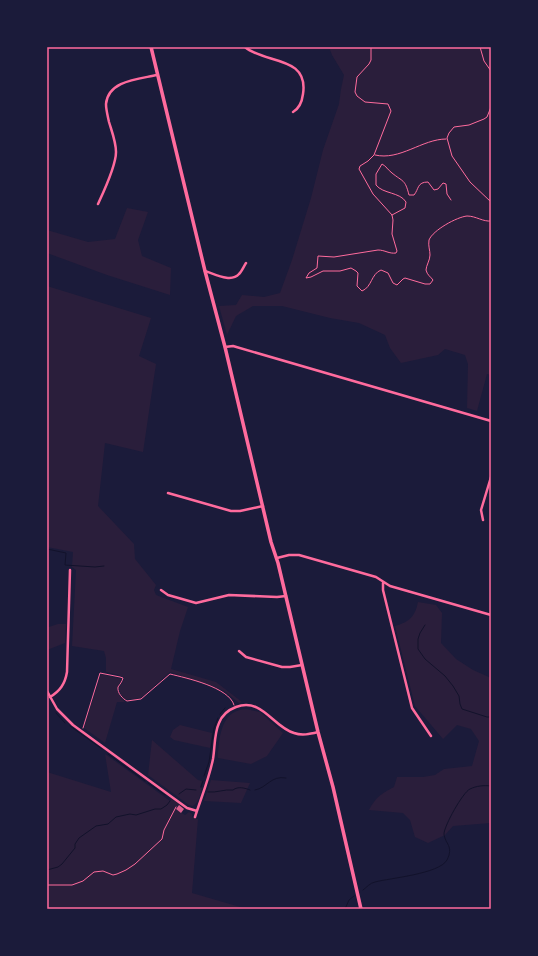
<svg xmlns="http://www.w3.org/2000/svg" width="538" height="956" font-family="'Archivo Narrow',sans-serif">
	<rect width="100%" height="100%" fill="#1b1b3a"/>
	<path fill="#2a1e3b" d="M329,47h162v328l-4,-1 -10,37 -10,-3 1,-44 -3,-9 -20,-6 -7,6 -37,8 -11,-15 -5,-13 -26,-12 -29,-5 -48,-12h-29l-17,10 -9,19 -8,-29 17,-1 6,-10 22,2 16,-4 12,-33 19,-62 12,-48 16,-46 2,-15 3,-14 -12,-20z
		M127,208l21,4 -10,28 4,16 29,12 -1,27 -63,-20 -60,-22v-23l41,12 27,-3z
		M47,286l104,32 -12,38 17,8 -13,88 -38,-9 -7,63 36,38 1,15 21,26 -2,5 2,5 32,12 -8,24 -9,38 45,13 26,20 -3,1 -15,-12 -9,-4 -45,-15 -29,26 -16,2 -4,-5 -2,-7 5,-8v-2l-5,-3 -13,-3v-14l-2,-7 -32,-5 4,-76 -4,-3 1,-15 -26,-5z
		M418,602l18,3 6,8 -1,30 15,16 17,11 18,8v145l-38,3 -8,9 -17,8 -13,-6 -5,-17 -7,-7 -34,-3c7,-13 12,-16 25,-23l3,-10h26l12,-2 9,-6 28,-3 7,-25 -8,-12 -14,-4 -14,14 -28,-33 -20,-80c14,-4 20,-9 23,-24z
		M58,624h8l-1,19 -18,7v-24l2,1z
		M101,674l21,5 -5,9 3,8 5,6h-8l-12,41 -21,-15z
		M246,709l14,3 23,21 -16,23 -16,8 -33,-6c-1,-4 1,-11 1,-16 3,-17 7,-31 27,-33z
		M180,725l32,8 -2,15 -36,-8 -4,-3 3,-7z
		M152,740l46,40 4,1 -2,6 2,1c-2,7 -3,14 -9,18l-4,-1 -41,-30z
		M105,754l65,47 2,-2 7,5 -4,5 10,6 4,-3 3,2v3l6,2 -6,74 55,16h-200v-137l64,20z
		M211,780l39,3 -9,20 -37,-2z"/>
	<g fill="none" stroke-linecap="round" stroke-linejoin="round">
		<path stroke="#12122b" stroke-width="1" d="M47,549l19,4 -1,12 30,2 9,-1
			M425,625l-5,8 -2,6v10l7,10 20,17 8,10 6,10 1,8 2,5 25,8h4
			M56,713l9,10
			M220,714l5,-6
			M70,726l32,23
			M108,754l37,27
			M204,776l5,-14 5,-34 4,-10
			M148,783l17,12
			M201,787l2,-6
			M255,790c12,-2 16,-15 31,-12
			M208,792c9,1 16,-3 25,-2 5,-4 12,-2 17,0
			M179,794l7,-5 10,1
			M47,870l11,-3 4,-3 13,-16v-4l4,-6 17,-12 12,-2 8,-7 14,-3 6,1 19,-6h6l6,-4 3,-4
			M363,890c4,-3 7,-7 12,-8 15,-4 64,-8 72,-22 7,-14 -2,-16 -3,-26 0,-8 19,-42 26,-45 6,-3 14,-4 21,-3
			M345,909l4,-9 5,-4"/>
	</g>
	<path fill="#dd5f8e" d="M179,805l5,4 -3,4 -5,-4z"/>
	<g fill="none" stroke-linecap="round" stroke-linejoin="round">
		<path stroke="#ff6b9d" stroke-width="1" d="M371,47v13l-2,4 -12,13 -2,15 2,4 8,6 23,2 3,7 -17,44 -6,6 -8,5 -1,3 14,25 19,21 1,5 -1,14 5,17 -1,2c-7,1 -11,-3 -18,-3l-44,7 -16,-1 -1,12 -8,5 -3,5 5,-1 12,-6h17l11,-3 5,3 2,2 -1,13 5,5c10,-4 9,-17 19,-21l7,3 5,10 4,2 6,-6 2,-1 20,6h5l3,-4c-2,-3 -6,-5 -7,-10 0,-4 4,-10 4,-15 0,-5 -2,-9 -1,-15 4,-10 28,-23 38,-24 9,0 16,6 24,5
			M480,47l4,14 7,10
			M491,107l-4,10 -3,2 -15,6 -15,2 -5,6 -2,5 5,18 18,26 21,20
			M375,155c25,6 47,-16 71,-16
			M392,215l13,-7 1,-6c-6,-10 -23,-8 -30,-17v-11l6,-10c4,2 6,6 10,9 11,9 13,6 17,22h5c5,-6 3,-13 14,-13l6,8 4,-1 5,-6 3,1 1,10 4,6
			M83,728l17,-55 20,4 3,1c-1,4 -3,6 -5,9 -1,6 5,12 9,14l14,-2 29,-25c16,4 59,13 64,31
			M47,885h25l11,-4 11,-9 9,-1 10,4 4,-1 9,-4 9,-6 27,-25 2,-9 12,-23"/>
		<path stroke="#ff6b9d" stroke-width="2.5" d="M245,47c19,17 64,8 58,47 -1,8 -3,14 -10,18
			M98,204c6,-13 18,-38 18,-52 0,-10 -4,-20 -7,-30 -1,-5 -3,-12 -3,-18 2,-24 34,-25 51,-29
			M205,271c10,3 26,12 34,3 3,-3 5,-8 7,-11
			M225,347l8,-1 258,75
			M168,493l63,18h9l23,-5
			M483,520l-2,-10 10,-33
			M277,558l12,-3h10l77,22 14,9 101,29
			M383,583v7l29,118 19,28
			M161,590l7,5 28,8 33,-8 48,2 9,-1
			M239,651l7,6 36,10h8l12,-2
			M47,691l10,18 16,16 114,83 10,3
			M50,697c10,-6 15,-13 17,-25l3,-102
			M195,817c6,-19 14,-38 18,-58 2,-12 1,-25 6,-36 3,-8 9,-13 17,-16 26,-10 37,20 58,26 8,3 16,1 24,-1"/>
		<path stroke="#ff6b9d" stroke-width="3.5" d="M151,47l54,224 20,76 46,195 7,21 40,169 15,55 28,122"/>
	</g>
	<rect width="538" height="956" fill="none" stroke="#1b1b3a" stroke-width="96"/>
	<rect x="48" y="48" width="442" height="860" fill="none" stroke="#ff6b9d" stroke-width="1.5"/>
</svg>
